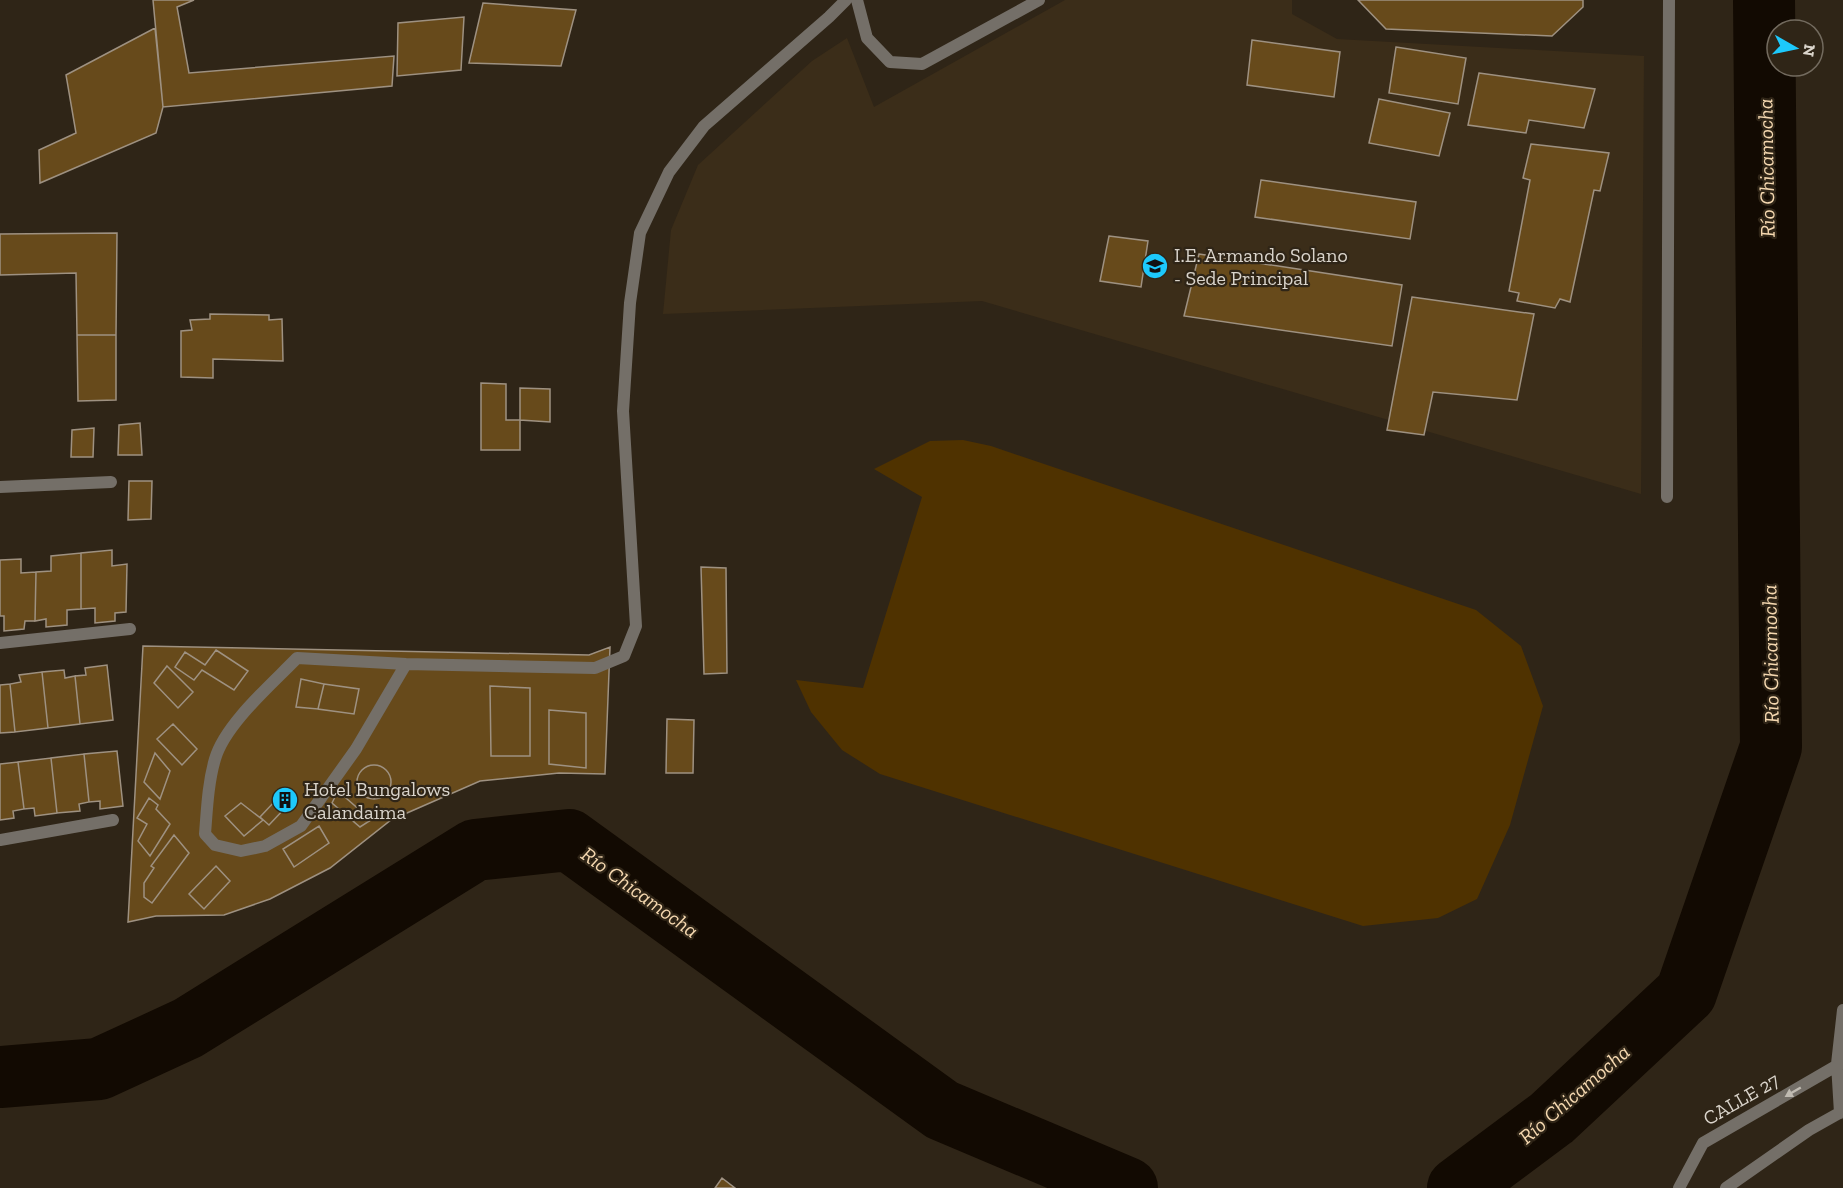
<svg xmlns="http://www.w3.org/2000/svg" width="1843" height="1188" font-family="'Zilla Slab',serif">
	<rect width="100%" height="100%" fill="#2f2517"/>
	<path fill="#3b2d19" d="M1065,0h227v14l45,25 307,17 -3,438 -659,-193 -319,13 8,-84 27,-65 114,-104 35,-23 27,69z"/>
	<path fill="#4f3200" d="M963,440l28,6 485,164 45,36 22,60 -33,119 -33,74 -39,19 -75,8 -483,-152 -38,-24 -31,-38 -15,-32 67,8 59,-191 -48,-28 56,-28z"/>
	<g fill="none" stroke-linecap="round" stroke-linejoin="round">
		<path stroke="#120a02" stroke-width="62" d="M0,1077l99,-8 89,-41 287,-178 94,-10 373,270 185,78
			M1458,1188l94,-70 134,-125 85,-246 -7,-747"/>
	</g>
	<path fill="#674a1b" stroke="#9e9181" stroke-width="1.5" d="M153,0h41l-17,7 12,66 205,-17 -2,30 -229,21z
		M1358,0h225v7l-31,29 -166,-7z
		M483,3l93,7 -15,56 -92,-3z
		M464,17l-3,53 -64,6 1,-53z
		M155,28l8,79 -7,26 -116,50 -1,-33 37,-17 -10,-58z
		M1252,40l88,12 -6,45 -87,-12z
		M1396,47l70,11 -8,46 -69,-11z
		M1479,73l116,16 -11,39 -55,-8 -3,13 -58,-8z
		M1379,99l71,14 -11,43 -70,-13z
		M1531,144l78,9 -9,38 -6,-1 -24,112 -10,-3 -5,9 -38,-7 2,-8 -10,-2 21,-111 -7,-2z
		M1261,180l155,22 -6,37 -155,-22z
		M117,233l-1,102h-39l-1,-62 -76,2v-41z
		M1109,236l39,5 -7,46 -41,-6z
		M1199,254l203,31 -10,61 -208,-30z
		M1412,297l122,17 -17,86 -84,-8 -9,43 -37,-5z
		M210,314l59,1v5l13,-1 1,42 -70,-2v19l-32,-1v-46l11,-1 -2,-10 20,-1z
		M77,335h39v65l-38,1z
		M481,383l25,1v36h14v30h-39z
		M520,388l30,1v33l-30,-2z
		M140,423l2,32h-24l1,-30z
		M94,428l-1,29h-22l1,-27z
		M129,481h23l-1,38 -23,1z
		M112,550v16l15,-2 -1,48 -11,1v8l-20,2v-15l-14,1v-56z
		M81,553v56l-14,1v15l-21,2v-8l-11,2 1,-49 15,-1v-15z
		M21,559v14l15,-1 -1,49h-10l-1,8 -20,2v-15h-4v-56z
		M701,567l25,1 1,105 -23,1z
		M143,646l446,9 21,-8 -5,127 -46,-1 -79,8 -89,39 -61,48 -60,31 -46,16 -68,1 -28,6z
		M216,650l32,21 -14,19 -32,-20 -8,10 -19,-13 10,-15 20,13z
		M107,665l6,55 -33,4 -5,-48 11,-1 -1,-7z
		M167,666l26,26 -15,16 -24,-25z
		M64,670l1,8 10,-2 5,48 -32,4 -6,-56z
		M42,672l6,56 -33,4 -5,-48 11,-2 -2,-7z
		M301,679l23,5 -6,25 -22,-2z
		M10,684l5,48 -15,1v-48z
		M324,684l35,5 -5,25 -36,-5z
		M490,686l40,2v68h-39z
		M549,710l37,3v55l-37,-4z
		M667,719l27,1 -1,53h-27z
		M173,724l24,25 -15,16 -25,-26z
		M117,751l6,55 -23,3v-8l-11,1 -5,-48z
		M155,753l15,18 -10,28 -16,-17z
		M84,754l5,48 -10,2 1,7 -23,2 -6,-55z
		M51,758l6,55 -22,3 -1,-8 -10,1 -6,-47z
		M18,762l6,47 -11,2 1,7 -14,2v-56z
		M357 782a17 17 0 1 1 34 0a17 17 0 1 1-34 0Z
		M338,791l33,29 -11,7 -28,-24z
		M149,798l9,7 -2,4 14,15 -20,32 -12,-15 9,-17 -10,-6z
		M276,800l9,8 -16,17 -9,-8z
		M241,803l22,17 -19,16 -19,-20z
		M319,826l10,17 -35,24 -11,-18z
		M174,835l15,18 -37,50 -8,-6v-14l10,-15 -3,-2z
		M216,866l14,15 -26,28 -15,-15z
		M722,1178l13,10h-20z"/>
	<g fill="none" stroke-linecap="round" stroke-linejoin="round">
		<path stroke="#746f68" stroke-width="12" d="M857,0l10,38 23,24 32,2 117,-64
			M0,487l111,-5
			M1667,497l2,-497
			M0,643l130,-14
			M406,664l-50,85 -55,77 -36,20 -24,5 -26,-6 -10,-11c2,-25 3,-51 10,-75 10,-35 57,-75 82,-101l109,6 189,4 29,-12 12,-30 -13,-215 7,-108 10,-70 29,-61 35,-46 125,-109 17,-17
			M0,840l113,-20
			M1840,1113l-3,-49 6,-54
			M1679,1188l24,-45 140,-81
			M1726,1188l83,-58 34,-19"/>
	</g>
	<defs><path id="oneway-solid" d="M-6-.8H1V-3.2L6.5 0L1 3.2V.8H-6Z" transform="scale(1.5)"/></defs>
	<use fill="#c0bbb2" href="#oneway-solid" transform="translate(1793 1092) rotate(150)"/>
	<defs>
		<g id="school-disc" transform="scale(1.35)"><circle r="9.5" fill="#1dc9fc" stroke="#2f2517"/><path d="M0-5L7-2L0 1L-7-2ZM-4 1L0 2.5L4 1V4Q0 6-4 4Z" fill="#111"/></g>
		<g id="building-disc" transform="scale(1.35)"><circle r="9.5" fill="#1dc9fc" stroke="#2f2517"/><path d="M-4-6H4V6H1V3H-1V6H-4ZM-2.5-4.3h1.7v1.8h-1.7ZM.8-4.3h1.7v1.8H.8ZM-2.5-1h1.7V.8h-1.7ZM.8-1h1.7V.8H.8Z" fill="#111"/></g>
	</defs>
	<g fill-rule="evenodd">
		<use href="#school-disc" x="1155" y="266"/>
		<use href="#building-disc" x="285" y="800"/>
	</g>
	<g text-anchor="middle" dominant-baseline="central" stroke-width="4.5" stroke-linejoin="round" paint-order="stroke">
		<g font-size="20" fill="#dad4cb" stroke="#2f2517" text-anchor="start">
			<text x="1174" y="255">I.E. Armando Solano<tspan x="1174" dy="23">- Sede Principal</tspan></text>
			<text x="304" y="789">Hotel Bungalows<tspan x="304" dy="23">Calandaima</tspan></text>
		</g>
		<g font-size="20" fill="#dad4cb" stroke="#2f2517">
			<text transform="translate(1741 1099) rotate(-30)">CALLE 27</text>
		</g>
		<g font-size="21" font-style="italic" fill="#f5d8b0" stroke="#2f2517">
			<text transform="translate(1766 168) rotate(-91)">Río Chicamocha</text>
			<text transform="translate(1770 654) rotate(-91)">Río Chicamocha</text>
			<text transform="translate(640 892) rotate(36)">Río Chicamocha</text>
			<text transform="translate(1574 1094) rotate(-41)">Río Chicamocha</text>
		</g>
	</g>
	<g transform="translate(1795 48) rotate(99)"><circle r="28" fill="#2f2517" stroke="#736b5f" stroke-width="1.5"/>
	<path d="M0-4.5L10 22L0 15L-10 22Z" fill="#1dc9fc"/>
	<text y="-9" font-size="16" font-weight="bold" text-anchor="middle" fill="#dad4cb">N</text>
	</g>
</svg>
